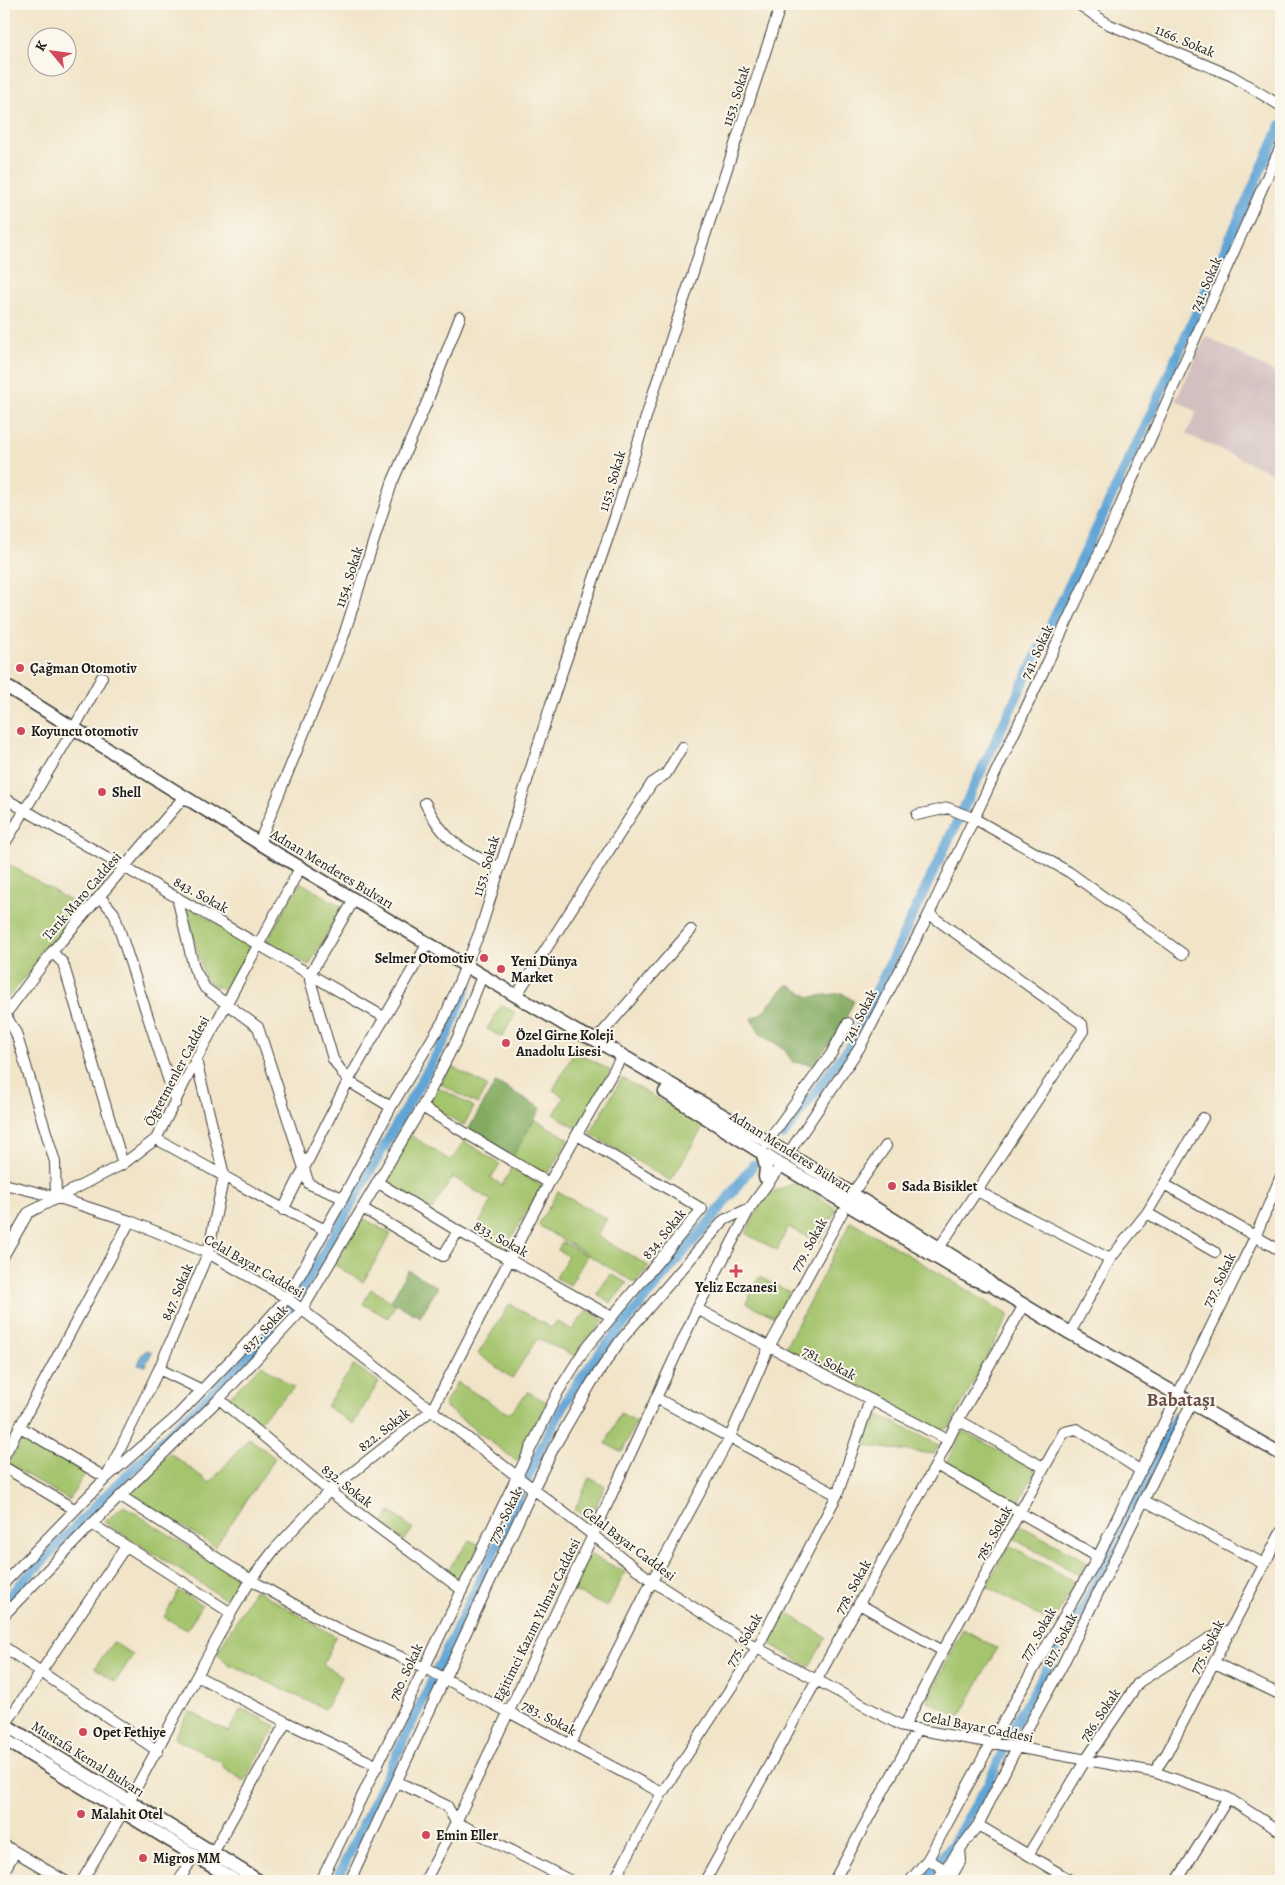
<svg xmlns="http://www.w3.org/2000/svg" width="1285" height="1885" font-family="Alegreya,serif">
	<rect width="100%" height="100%" fill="#fbf7ec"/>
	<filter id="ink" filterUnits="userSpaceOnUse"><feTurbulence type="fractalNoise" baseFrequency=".02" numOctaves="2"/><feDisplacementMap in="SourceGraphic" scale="10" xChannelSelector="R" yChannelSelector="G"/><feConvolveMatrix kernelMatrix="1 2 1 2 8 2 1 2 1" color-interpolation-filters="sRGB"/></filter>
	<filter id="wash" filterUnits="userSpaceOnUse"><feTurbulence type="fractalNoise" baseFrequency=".0096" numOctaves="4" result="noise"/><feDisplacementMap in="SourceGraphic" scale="20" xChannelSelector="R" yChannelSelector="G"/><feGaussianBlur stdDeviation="1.12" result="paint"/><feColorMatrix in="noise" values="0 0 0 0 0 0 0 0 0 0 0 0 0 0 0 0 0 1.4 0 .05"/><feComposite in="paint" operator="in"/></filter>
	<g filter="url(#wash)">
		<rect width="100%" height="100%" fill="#f1e4c8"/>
		<path fill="#d2bfbf" d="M1206,336l75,40v101l-95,-43 11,-22 -21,-12z"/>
		<path fill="#a4c46d" stroke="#607044" d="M7,863l75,45 -78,94v-133z
			M300,882l42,25 -33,58 -42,-24z
			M190,907l62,39 -25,46 -22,-12 -17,-67z
			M501,1005l15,8 -14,24 -15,-8z
			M575,1051l35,19 -32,59 -24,-14 10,-18 -11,-7z
			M451,1066l36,20 -10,18 -36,-20z
			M622,1078l82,47 -33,56 -81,-47z
			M438,1087l36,20 -10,18 -36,-20z
			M534,1119l35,20 -23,38 -34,-20z
			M410,1135l41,26 13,-20 36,23 -9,14 11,7 10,-17 30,18 -38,64 -30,-18 18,-31 -39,-24 -22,34 -49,-30z
			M798,1182l38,27 -17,34 -31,-16 -11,23 -31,-16 18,-39z
			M558,1192l49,27 -10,17 52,30 -14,17 -97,-58z
			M363,1218l28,16 -28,48 -28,-17z
			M851,1221l158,94 -60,113 -10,2 -155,-80z
			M562,1242l25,14 -17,29 -14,-7 12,-22 -10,-6z
			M610,1274l17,9 -16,20 -14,-9z
			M759,1277l31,15 -13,26 -31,-15z
			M371,1289l25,15 -8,14 -25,-14z
			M510,1304l41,24 6,-7 15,9 15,-20 17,10 -28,36 -39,-17 -25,39 -34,-24z
			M262,1365l32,23 -38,36 -29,-25z
			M354,1365l25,17 -26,42 -27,-18z
			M457,1382l52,32 19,-22 19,10 -25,56 -7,2 -71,-54z
			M871,1411l68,34 -5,9 -76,-9z
			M620,1413l16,8 -14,31 -16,-8z
			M963,1431l73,39 -18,34 -73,-39z
			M25,1436l61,36 -17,28 -61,-36z
			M249,1438l26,20 -60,89 -87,-55 42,-39 40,30z
			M589,1478l16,8 -14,31 -16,-7z
			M124,1506l121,77 -15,19 -126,-80z
			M391,1512l22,17 -9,12 -22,-16z
			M1021,1526l67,36 -8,13 -66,-36z
			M470,1540l10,5 -19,37 -14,-11z
			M1009,1545l66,37 -23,41 -66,-37z
			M589,1554l36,18 -18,35 -35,-17z
			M255,1589l81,48 -13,27 19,13 -17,32 -98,-46 -10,-10z
			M179,1591l23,14 -15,25 -23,-13z
			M783,1611l43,26 -17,30 -44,-26z
			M963,1629l34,19 -37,69 -33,-16z
			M113,1642l20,13 -18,27 -20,-14z
			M242,1709l34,17 -32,55 -21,-14 -2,-5 -47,-24 15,-27 39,21z"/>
		<path fill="#83aa60" stroke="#50633e" d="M787,984l23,13 32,-4 12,8 -13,27 -28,37 -20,-3 -10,-14 -22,-13 -10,-16 11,-6z
			M496,1082l45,26 -29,49 -44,-27z
			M408,1270l30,17 -18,30 -29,-16z"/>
		<path fill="#61a5d6" stroke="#3e6079" d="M147,1350l5,2 -7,14 -7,-1 4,-11z"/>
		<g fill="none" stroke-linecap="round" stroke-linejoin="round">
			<path stroke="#61a5d6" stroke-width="10" d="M783,1135l69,-92 296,-623 133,-295
				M4,1601l112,-116 126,-121 57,-68 149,-262 20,-51
				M336,1881l163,-340 44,-97 28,-52 31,-42 112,-134 39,-51
				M923,1881l31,-39 35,-60 26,-58 72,-123 89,-184"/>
		</g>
	</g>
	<g filter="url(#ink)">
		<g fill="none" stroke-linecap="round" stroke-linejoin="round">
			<g stroke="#3c3a36" stroke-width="12">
				<path id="minor" d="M1078,4l30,20 124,52 49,30
					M4,798l380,219
					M425,803c19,39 37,47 75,65
					M917,815l31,-7 27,11 94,53 114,82
					M259,843l85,-208 48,-152 35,-81 33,-85
					M4,845l69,-115 29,-53
					M100,897l14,16 62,190
					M177,897l17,71 11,20 53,39 51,157 34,14
					M354,900l-44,74v6l23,79 15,22 43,26
					M929,914l153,110 1,7 -144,217
					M52,952l11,11 60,201
					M516,996l136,-213 14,-9 16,-27
					M4,1012l12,21 39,129 1,35
					M4,1016l48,-64 132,-155
					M596,1040l95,-110
					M196,1060l28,115 -16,78 -49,116 43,21
					M422,1107l127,76
					M156,1139c57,30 112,64 170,91
					M767,1142l64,-88 17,-31
					M788,1154l72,-107 69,-133 172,-365 180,-403
					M377,1182l81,49
					M4,1184l52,13 74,24 78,32 79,45 365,283 105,67 147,79 250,45 74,26 53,34
					M1164,1184l117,67
					M977,1191l133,68
					M852,1194l34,-48
					M362,1208l81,48 15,-25 154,86
					M283,1210l65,-129 80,-138
					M1147,1213l68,39
					M4,1255l24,-42 95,-49 33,-25 40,-79 104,-192
					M697,1309l251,131
					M1070,1333l40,-74 37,-46 56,-95
					M656,1398l181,97
					M219,1399l110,92 133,99
					M958,1420l85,47
					M20,1427l86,51 53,-109
					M4,1456l126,-235
					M936,1465l162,92
					M4,1467l70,42
					M121,1496l130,84 85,48 87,39 239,126
					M1145,1501l119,63
					M92,1524l139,89
					M4,1583l102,-105 69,-60 68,-71 44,-49 56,-100 48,-91 53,-88 36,-88 71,-227 64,-187 40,-129 126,-384
					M859,1604l84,47
					M4,1615l88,-91 127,-125 83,-89 120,-203 36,-70 24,-61
					M4,1647l154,104
					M1215,1663l66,32
					M197,1676l89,46 92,44
					M5,1725l121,-179
					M904,1727l39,-76 121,-219 13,-3 64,42
					M570,1745l82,-164 78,-144 39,-90 73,-134
					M1154,1772l13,-19 114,-221
					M398,1782l49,24 9,16 115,59
					M129,1801l102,-188 20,-33 23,-30 55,-59 103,-81 117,-227 73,-127
					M978,1825l94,56
					M4,1845l61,36
					M213,1853l73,-131
					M1028,1855l57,-94 54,-79 69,-43 24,-10
					M928,1859l17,11
					M4,1871l11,-19
					M82,1881l41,-69
					M179,1881l15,-26
					M321,1881l237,-489 27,-43 117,-140 -125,-74
					M350,1881l177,-379 26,-53 39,-67 28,-41 104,-121 26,-12 31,-43
					M425,1881l31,-59 137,-287 104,-226 53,-101
					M614,1881l48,-88 95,-145 80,-153 33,-95
					M705,1881l231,-416 22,-45 66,-115
					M834,1881l83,-152
					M910,1881l18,-22 63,-116 107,-186 157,-320 26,-61
					M936,1881l42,-56 38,-76 46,-83 130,-264
					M949,1881l12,-21 -1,-11
					M1177,1881l51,-83"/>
			</g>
			<g stroke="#3c3a36" stroke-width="15">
				<path id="major" d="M4,685l255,158 318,189 19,8 192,114 187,116 21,18 74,45 211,121
					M665,1092l116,73 190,113 15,6
					M762,1152l4,15 -1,10
					M4,1724l255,157
					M4,1739l232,142"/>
			</g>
			<use href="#minor" stroke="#fff" stroke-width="10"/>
			<use href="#major" stroke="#fff" stroke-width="12"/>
		</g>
	</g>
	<g fill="#d1495b" stroke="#fbf7ec" stroke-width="2">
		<circle cx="20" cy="668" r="5"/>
		<circle cx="21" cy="731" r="5"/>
		<circle cx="102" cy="792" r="5"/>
		<circle cx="484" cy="958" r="5"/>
		<circle cx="501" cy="969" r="5"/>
		<circle cx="506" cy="1043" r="5"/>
		<circle cx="892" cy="1186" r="5"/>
		<path d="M733.5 1263.5h5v5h5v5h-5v5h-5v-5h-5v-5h5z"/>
		<circle cx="83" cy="1732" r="5"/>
		<circle cx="81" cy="1814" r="5"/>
		<circle cx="426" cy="1835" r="5"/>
		<circle cx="143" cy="1858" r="5"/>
	</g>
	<g text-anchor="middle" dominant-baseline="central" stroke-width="4" stroke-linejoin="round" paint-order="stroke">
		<g font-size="14" fill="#1c1c1c" stroke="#fbf7ec">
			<text transform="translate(1185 41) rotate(23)">1166. Sokak</text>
			<text transform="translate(736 96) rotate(-72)">1153. Sokak</text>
			<text transform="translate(1206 284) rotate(-66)">741. Sokak</text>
			<text transform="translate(612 481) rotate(-73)">1153. Sokak</text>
			<text transform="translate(349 577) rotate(-72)">1154. Sokak</text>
			<text transform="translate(1037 652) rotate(-65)">741. Sokak</text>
			<text transform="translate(486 866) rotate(-73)">1153. Sokak</text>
			<text transform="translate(332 869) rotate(31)">Adnan Menderes Bulvarı</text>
			<text transform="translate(201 895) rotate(29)">843. Sokak</text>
			<text transform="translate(82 896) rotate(-49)">Tarık Maro Caddesi</text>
			<text transform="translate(860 1016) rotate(-63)">741. Sokak</text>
			<text transform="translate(177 1071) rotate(-62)">Öğretmenler Caddesi</text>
			<text transform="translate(791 1152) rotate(32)">Adnan Menderes Bulvarı</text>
			<text transform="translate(664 1234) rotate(-51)">834. Sokak</text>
			<text transform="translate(501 1239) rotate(29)">833. Sokak</text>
			<text transform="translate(809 1245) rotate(-61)">779. Sokak</text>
			<text transform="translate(254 1266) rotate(30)">Celal Bayar Caddesi</text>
			<text transform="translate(1219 1280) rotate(-64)">737. Sokak</text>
			<text transform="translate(177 1292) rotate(-67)">847. Sokak</text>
			<text transform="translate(265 1329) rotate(-47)">837. Sokak</text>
			<text transform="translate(829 1363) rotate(27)">781. Sokak</text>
			<text transform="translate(384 1430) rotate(-38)">822. Sokak</text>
			<text transform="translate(347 1486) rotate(38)">832. Sokak</text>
			<text transform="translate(505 1516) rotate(-64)">779. Sokak</text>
			<text transform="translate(994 1533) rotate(-61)">785. Sokak</text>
			<text transform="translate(629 1544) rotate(37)">Celal Bayar Caddesi</text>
			<text transform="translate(853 1587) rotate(-61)">778. Sokak</text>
			<text transform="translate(537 1620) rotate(-64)">Eğitimci Kazım Yılmaz Caddesi</text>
			<text transform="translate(1038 1634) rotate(-60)">777. Sokak</text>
			<text transform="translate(744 1640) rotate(-60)">775. Sokak</text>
			<text transform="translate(1060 1640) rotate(-63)">817. Sokak</text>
			<text transform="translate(1207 1647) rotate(-63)">775. Sokak</text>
			<text transform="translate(406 1672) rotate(-65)">780. Sokak</text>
			<text transform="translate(1100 1715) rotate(-56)">786. Sokak</text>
			<text transform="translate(549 1718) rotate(28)">783. Sokak</text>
			<text transform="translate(978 1727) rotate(11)">Celal Bayar Caddesi</text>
			<text transform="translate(88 1759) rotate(32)">Mustafa Kemal Bulvarı</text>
		</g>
		<g font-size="14" font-weight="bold" fill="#1c1c1c" stroke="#fbf7ec" text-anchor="start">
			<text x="30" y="668">Çağman Otomotiv</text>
			<text x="31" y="731">Koyuncu otomotiv</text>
			<text x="112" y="792">Shell</text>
			<text x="474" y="958" text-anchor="end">Selmer Otomotiv</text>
			<text x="511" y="961">Yeni Dünya<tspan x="511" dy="16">Market</tspan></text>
			<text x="516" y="1035">Özel Girne Koleji<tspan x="516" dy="16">Anadolu Lisesi</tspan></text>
			<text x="902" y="1186">Sada Bisiklet</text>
			<text x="736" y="1287" text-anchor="middle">Yeliz Eczanesi</text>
			<text x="93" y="1732">Opet Fethiye</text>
			<text x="91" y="1814">Malahit Otel</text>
			<text x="436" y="1835">Emin Eller</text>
			<text x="153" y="1858">Migros MM</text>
		</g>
		<g font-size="19" font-weight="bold" fill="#694d48" stroke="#fbf7ec">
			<text x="1181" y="1400">Babataşı</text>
		</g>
	</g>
	<rect width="1285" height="1885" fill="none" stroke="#fbf7ec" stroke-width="20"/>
	<g transform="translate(52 52) rotate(299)"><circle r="24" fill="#fbf7ec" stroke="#a29f99"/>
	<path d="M0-4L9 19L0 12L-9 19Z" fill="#d1495b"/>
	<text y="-8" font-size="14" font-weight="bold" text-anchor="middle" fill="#1c1c1c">K</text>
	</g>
</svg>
